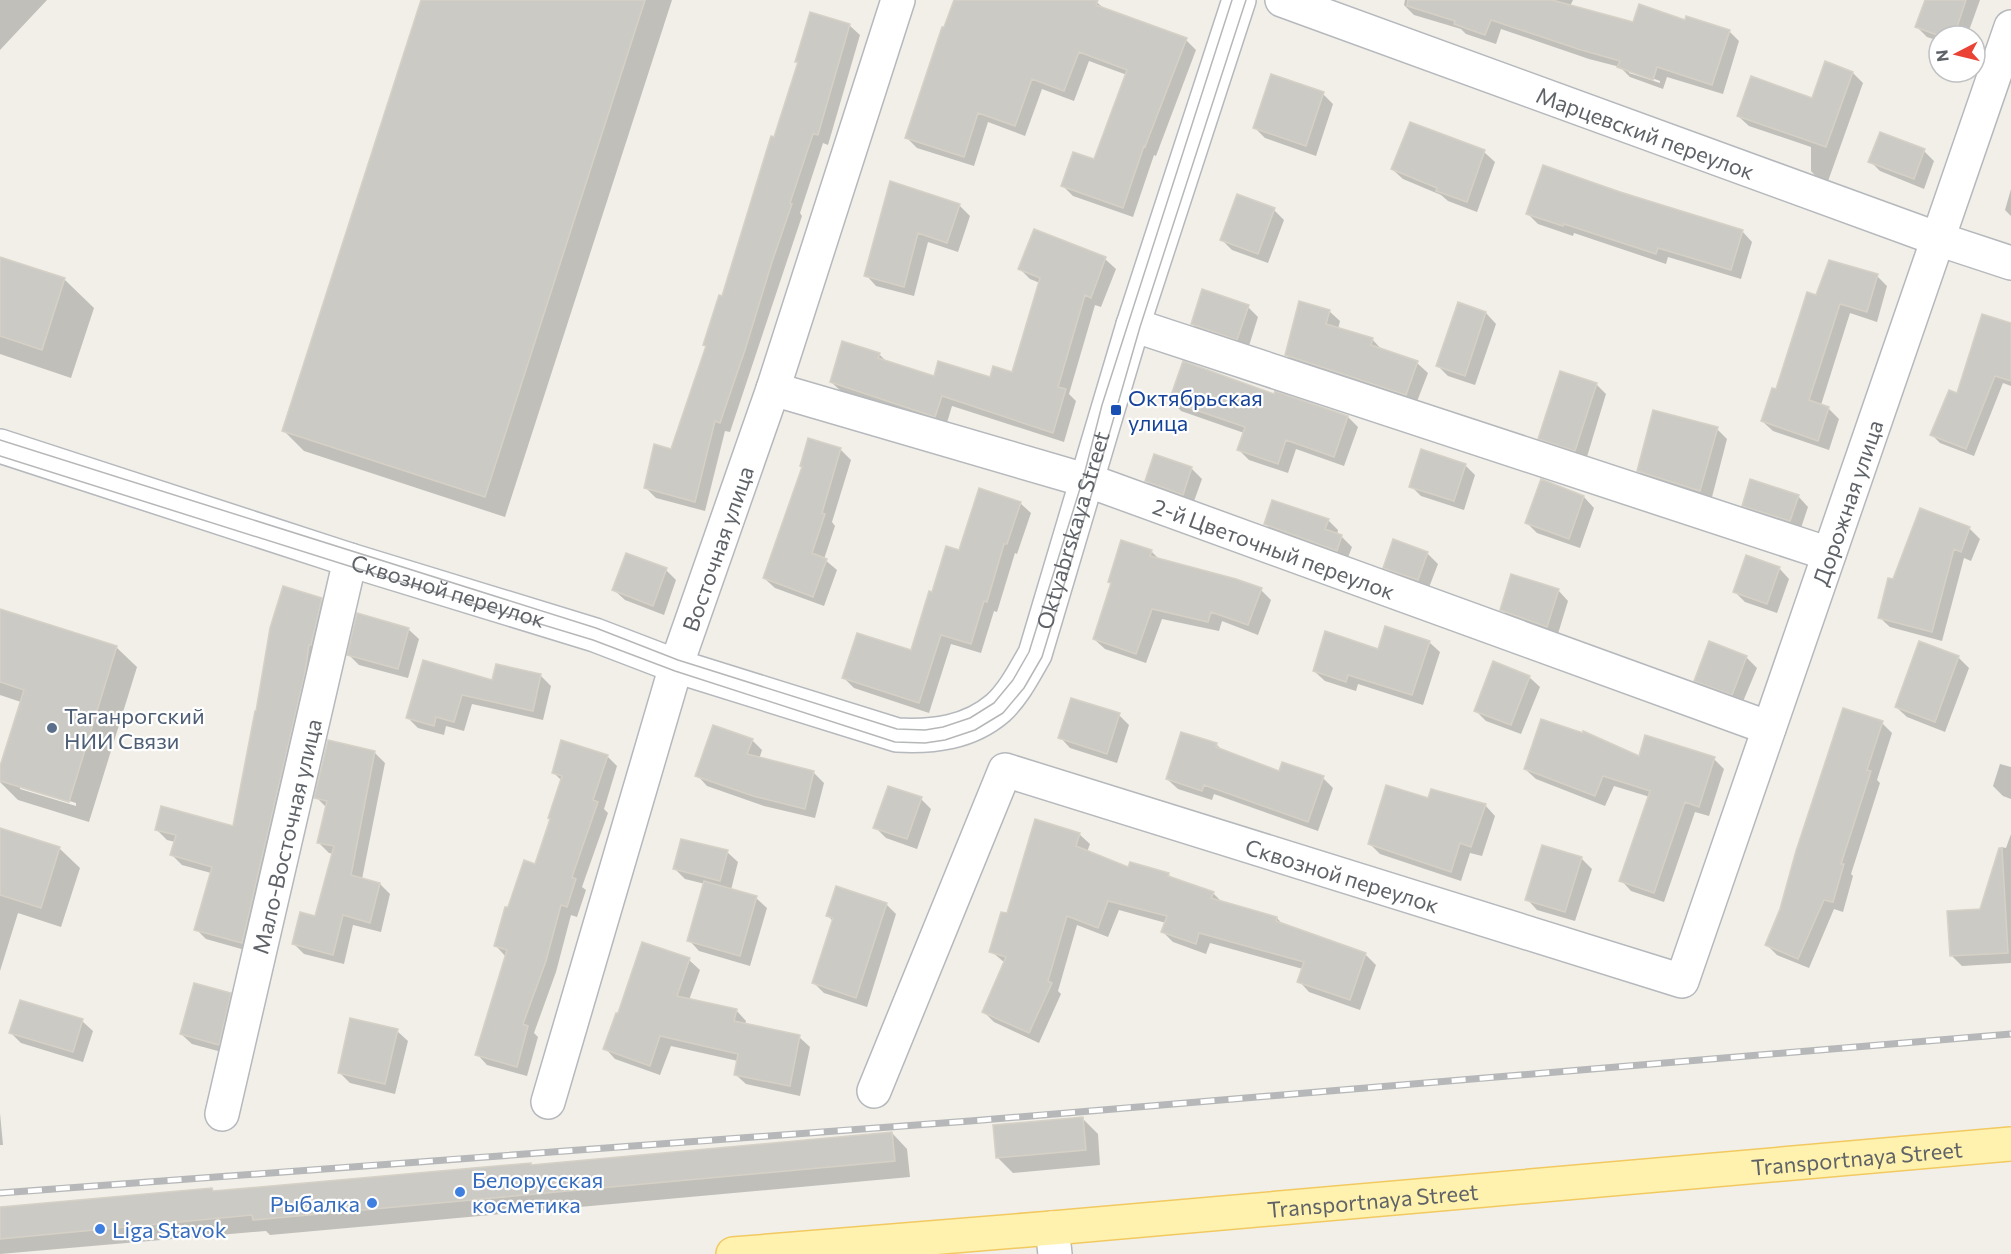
<svg xmlns="http://www.w3.org/2000/svg" width="2011" height="1254" font-family="Commissioner,sans-serif">
	<rect width="100%" height="100%" fill="#f1efe8"/>
	<path fill="#0003" fill-rule="evenodd" d="M0,0h47l-47,50z
		M423,0h249l-167,517 -201,-66 -20,-20z
		M955,0h139l12,10 80,30 10,10 -40,106 -2,-1 -21,62 -60,-21 -10,-10 32,-25 32,-86 -38,-14 -15,40 -32,-12 -17,47 -37,-14 -14,44 -57,-18 -10,-10z
		M1405,0h168l-3,6 64,17 52,-1 43,9 10,10 -16,53 -56,-17 -4,12 -33,-12 -10,-10 -31,-8 -88,-30 -5,15 -30,-10 -5,-5 -47,-14 -10,-10zM1629,70l31,11v2l-31,-10z
		M1926,0h54l-13,36h-28v5l-12,-4 -10,-10z
		M849,25l11,10 -32,110 -5,-2 -23,70 2,3 -72,216 -5,-1 -20,80 -49,-13 -11,-11 27,-36 103,-312 24,-76 -2,-2z
		M1853,73l10,10 -36,101 -6,-2 -10,-11v-24l-62,-21 -11,-10 75,-16z
		M1323,94l10,10 -17,52 -51,-18 -10,-10z
		M1924,151l10,10 -10,28 -44,-18 -10,-10z
		M1484,152l11,10 -18,50 -29,-11 -7,-6 -38,-16 -11,-10z
		M1544,167l198,64 10,11 -11,37 -73,-22 -2,7 -92,-31 -1,3 -35,-12 -10,-10z
		M891,183l68,22 11,11 -12,36 -30,-10 -14,54 -38,-10 -10,-11z
		M2011,189v27l-6,-6z
		M1274,210l10,10 -16,43 -36,-13 -10,-10z
		M0,258l65,22 29,28 -23,70 -71,-24z
		M1105,259l11,10 -15,38 -6,-2 -26,89 7,7 -12,41 -112,-36 -6,20 -104,-34 -11,-10 48,-28 9,9 47,15 56,1 22,-5 27,-91 -10,-4 -10,-10z
		M1877,276l10,10 -10,36 -27,-9 -29,92 7,3 11,11 -10,31 -56,-19 -11,-10 54,-124z
		M1459,304l27,9 10,11 -21,61 -27,-9 -11,-11z
		M1248,307l10,10 -10,32 -45,-15 -11,-10z
		M1329,311l11,10 -2,8 34,10 11,12 34,12 11,10 -12,31 -119,-39 -11,-10z
		M2011,325v61l-8,-3 -29,73 -34,-13 -8,-8z
		M1596,384l10,10 -20,66 -36,-12 -10,-10z
		M1275,396l73,21 10,10 -14,39 -48,-17 -8,24 -39,-13 -10,-10 5,-17 -63,-22 -10,-11z
		M1717,429l10,10 -16,62 -62,-20 -11,-10z
		M809,440l32,10 10,10 -19,62 3,4 -11,33 13,11 -13,36 -49,-18 -11,-10 39,-111z
		M1155,456l37,13 10,10 -9,25 -36,-13 -11,-10z
		M1465,465l10,10 -11,35 -43,-14 -10,-10z
		M1798,496l10,11 -8,24 -46,-16 -11,-10z
		M1584,497l10,11 -14,40 -43,-15 -10,-10z
		M1020,503l11,10 -14,41 -2,-1 -18,59 -3,-1 -13,42 -30,-9 -22,69 -75,-25 -10,-10 68,-26 21,-58 27,-42z
		M1328,520l10,10 -1,5 4,1 11,11 -5,13 -71,-26 -11,-10z
		M1969,528l11,11 -9,22 -7,-3 -22,83 -52,-14 -11,-10 15,-36z
		M1151,551l9,9 101,30 10,10 -13,35 -36,-14 -3,10 -57,-12 -16,44 -41,-14 -11,-10z
		M1427,553l11,11 -10,26 -33,-12 -10,-11z
		M1779,568l10,11 -12,34 -32,-11 -10,-10z
		M666,570l10,10 -12,35 -39,-15 -11,-10z
		M1558,590l10,11 -11,36 -45,-17 -10,-10z
		M321,599l11,11 -80,342 -46,-13 -10,-10 15,-56 -29,-8 -10,-10 3,-13 -8,-2 -10,-10 77,-2z
		M0,611l116,36 21,20 -48,155 -71,-22 -18,-18v-11l21,-69 -21,-7zM20,786l56,17v3l-56,-17z
		M408,629l11,10 -11,39 -49,-13 -10,-10z
		M1429,642l11,10 -17,53 -65,-21 -2,7 -31,-10 -11,-10 65,-21z
		M1746,657l11,11 -15,36 -36,-13 -10,-11z
		M1958,657l11,11 -24,64 -38,-15 -11,-10z
		M424,662l69,20 4,-17 44,11 10,10 -8,34 -71,-16 -8,27 -18,-5 -2,9 -26,-7 -10,-10z
		M1529,677l11,10 -19,47 -35,-13 -11,-11z
		M1119,715l10,10 -12,38 -47,-15 -10,-11z
		M1882,723l10,10 -15,47 3,3 -29,91 2,2 -10,36 -9,-3 -25,59 -32,-13 -10,-10z
		M752,740l10,10 -3,9 54,13 11,11 -9,35 -51,-12 -57,-20 -10,-11z
		M1216,744l7,7 57,22 43,5 10,10 -15,43 -104,-37 -2,6 -34,-11 -11,-10z
		M375,753l10,10 -23,116 18,5 10,10 -9,38 -28,-7 -9,39 -40,-10 -10,-10 22,-27 17,-63 -4,-1 -10,-10 8,-35 -11,-11z
		M607,756l10,10 -13,43 4,4 -26,74 4,3 -9,27 -6,-2 -15,57 -22,61 4,4 -11,39 -40,-11 -10,-11 29,-97 -10,-11 13,-37 27,-43 26,-85 -9,-9z
		M1714,759l10,10 -15,47 -14,-4 -31,90 -33,-11 -10,-11 29,-83 -36,-11 -9,20 -69,-27 -11,-10z
		M2000,764l11,3v32l-8,-3 -10,-10z
		M921,799l10,10 -14,40 -31,-11 -11,-11z
		M1429,800l56,5 10,11 -13,40 -12,-3 -9,28 -81,-27 -11,-11z
		M0,830l59,18 21,20 -19,59 -43,-14 -18,58z
		M1079,834l11,10 -3,8 42,17 39,5 6,6 39,13 10,10 54,15 6,7 82,29 11,11 -16,45 -51,-18 -10,-11 4,-12 -93,-26 -4,11 -33,-12 -10,-10 3,-9 -47,-13 -11,27 -31,-12 -19,66 3,3 -22,49 -45,-21 -10,-10 21,-49 -14,-12 17,-36z
		M2011,834v129l-49,3 -10,-10 29,-46 20,-63 5,1z
		M727,852l11,10 -7,28 25,8 11,10 -17,58 -51,-15 -10,-11 16,-56 -20,-5 -10,-10z
		M1581,858l11,11 -17,52 -38,-11 -10,-11z
		M886,904l10,10 -29,93 -43,-14 -10,-10 19,-62 -5,-5z
		M689,960l11,10 -11,30 47,10 10,11 -1,4 54,12 11,10 -10,49 -54,-12 -11,-10 3,-13 -67,-15 -11,29 -45,-16 -10,-11z
		M230,994l10,11 -11,49 -37,-10 -11,-10z
		M82,1021l11,10 -10,31 -62,-19 -10,-10z
		M397,1031l11,10 -13,53 -45,-11 -11,-11z
		M0,1113l3,32h-3z
		M1082,1118l16,16 2,31 -87,8 -16,-16z
		M892,1133l15,16 3,28 -640,58 -4,-4 -266,23v-45l212,-20 3,4z"/>
	<path fill="#cccac5" stroke="#d6d1c6" stroke-width="1.5" d="M421,0h224l-160,497 -203,-66z
		M954,0h144l-2,5 91,33 -42,109 -1,-1 -21,62 -62,-22 12,-34 21,7 33,-89 -48,-18 -15,39 -32,-12 -17,47 -37,-13 -14,44 -59,-19 37,-111h2z
		M1408,0h144l81,22 6,-18 46,16 1,-4 44,14 -18,55 -55,-18 -4,13 -36,-13 3,-6 -42,-12 -87,-29 -6,15 -31,-11 1,-3 -48,-15z
		M1925,0h41l-12,36h-14l-25,-9z
		M810,12l40,12 -32,111 -5,-1 -23,69 2,1 -20,58 -26,85 -26,76 -5,-2 -20,81 -51,-14 10,-44 17,5 35,-103 -3,-1 16,-50 3,1 49,-160 3,1 24,-75h-3z
		M1825,61l28,11 -27,75 -89,-31 14,-40 61,22z
		M1271,74l53,18 -18,54 -53,-18z
		M1410,122l75,28 -18,52 -31,-11 1,-3 -46,-19z
		M1880,132l45,17 -11,30 -46,-17z
		M1543,165l77,27 123,38 -12,40 -73,-22 -2,6 -92,-30 -1,2 -37,-12z
		M890,181l70,23 -13,39 -29,-10 -14,54 -40,-11z
		M1237,194l38,14 -17,46 -38,-14z
		M1034,229l72,28 -15,41 -6,-3 -27,92 8,2 -13,44 -111,-37 -7,21 -105,-35 12,-41 38,12 -2,5 56,18 4,-15 52,16 3,-11 19,6 28,-94 -22,-9z
		M0,257l65,21 -23,72 -42,-14z
		M1829,260l49,14 -11,38 -27,-8 -31,96 20,7 -11,34 -57,-20 11,-33 4,1 31,-97 9,3z
		M1202,289l47,16 -12,35 -46,-16z
		M1299,301l31,9 -4,14 47,14 -2,7 47,16 -12,34 -121,-40z
		M1458,302l28,10 -21,64 -29,-10z
		M1982,314l29,9v58l-16,-5 -29,73 -36,-14 19,-45 8,3z
		M1183,361l91,33 1,-3 73,25 -14,41 -48,-17 -8,24 -41,-14 8,-23 -76,-26z
		M1560,371l37,12 -22,68 -37,-12z
		M1653,410l65,17 -18,64 -63,-20z
		M808,438l33,10 -19,65 3,1 -13,39 15,6 -14,38 -50,-19 39,-111 -2,-1z
		M1421,449l45,15 -12,37 -45,-14z
		M1154,454l38,13 -9,28 -38,-14z
		M1541,479l43,17 -15,43 -44,-16z
		M1750,479l49,16 -9,26 -48,-15z
		M979,488l42,14 -14,42h-3l-17,58 -3,-1 -13,43 -30,-9 -22,68 -77,-25 15,-45 54,17 18,-59 3,1 14,-46 13,4z
		M1272,500l57,19 -4,10 17,6 -5,16 -73,-27z
		M1920,508l50,19 -9,25 -7,-3 -22,83 -54,-14 10,-40 5,1z
		M1393,539l35,13 -10,28 -35,-12z
		M1121,540l31,10 -2,6 86,23 26,9 -14,37 -37,-13 -3,10 -56,-13 -16,45 -43,-15 18,-56 -3,-1z
		M626,553l41,15 -14,38 -41,-16z
		M1746,555l34,12 -13,37 -34,-12z
		M1511,574l48,15 -12,38 -47,-17z
		M283,586l39,12 -11,47h-2l-4,28 -63,270 -48,-13 18,-63 -42,-12 6,-20 -21,-5 6,-24 72,20 22,-115h1l14,-83z
		M0,609l117,37 -48,156 -69,-21v-15l24,-76 -24,-8z
		M357,613l52,15 -11,41 -51,-14z
		M1385,626l45,15 -18,54 -64,-20 -2,7 -33,-11 12,-40 53,18z
		M1709,641l38,15 -15,39 -38,-14z
		M1919,641l40,15 -24,66 -40,-15z
		M423,660l69,20 4,-16 45,10 -8,37 -71,-16 -8,27 -18,-5 -2,9 -28,-8z
		M1493,661l37,15 -19,49 -37,-14z
		M1071,698l49,15 -13,41 -49,-16z
		M1843,708l40,13 -16,49 4,1 -30,93h3l-11,38 -9,-2 -26,59 -33,-14 15,-36 16,-58z
		M1541,719l42,14v-2l56,25 6,-21 70,22 -16,50 -14,-5 -31,91 -35,-12 31,-90 -47,-15 -8,20 -71,-27z
		M713,725l40,14 -6,15 67,17 -9,38 -52,-13 -58,-20z
		M1181,732l36,11 -1,4 63,24 3,-9 42,14 -16,46 -104,-37 -2,6 -36,-12z
		M328,740l47,11 -24,124 29,8 -10,40 -27,-8 -10,40 -41,-11 8,-32 15,4 19,-70 -17,-3 10,-42 -13,-3z
		M561,740l47,15 -15,45 5,2 -26,75 4,2 -9,28 -6,-2 -15,56 -23,63 5,2 -11,41 -42,-12 32,-105 -13,-4 11,-39h3l16,-47 11,4 15,-45 -2,-1 14,-42 -10,-3z
		M1386,785l42,13 3,-9 55,15 -15,43 -11,-4 -9,29 -83,-28z
		M888,786l34,11 -15,42 -34,-11z
		M1035,819l45,14 -4,13 52,21 2,-5 39,11 -1,3 46,16 -3,6 66,19 -1,4 90,32 -16,47 -53,-18 7,-20 -105,-29 -3,11 -35,-12 6,-16 -59,-15 -10,27 -31,-12 -19,65 4,2 -23,50 -47,-21 24,-55 -17,-5 12,-40 6,1z
		M0,828l60,19 -19,61 -41,-13z
		M681,839l47,11 -8,31 -47,-12z
		M1542,845l40,12 -17,55 -40,-12z
		M1999,848h3l6,105 -58,3 -3,-45 33,-2z
		M704,881l53,15 -17,60 -53,-15z
		M836,886l51,17 -31,95 -44,-15 21,-65 -7,-2z
		M642,942l48,16 -13,38 60,13 -3,12 66,14 -10,51 -56,-11 4,-21 -78,-18 -10,30 -47,-17 13,-36h2z
		M194,983l37,10 -12,52 -39,-11z
		M20,1000l63,19 -10,33 -64,-19z
		M350,1018l48,11 -13,55 -47,-11z
		M1083,1117l3,33 -90,8 -3,-33z
		M892,1132l3,29 -642,59 -1,-5 -252,24v-32l212,-19 1,3 318,-28v2z"/>
	<g fill="none" stroke-linecap="round" stroke-linejoin="round">
		<g stroke="#b5b8bc" stroke-width="36">
			<g id="minor">
				<path id="s1" d="M1282,0l656,239 73,24"/>
				<path d="M1133,325l696,229"/>
				<path id="s2" d="M773,389l322,94 674,245"/>
				<path id="s3" d="M0,446l350,114 245,75 81,31 221,69c36,2 72,-2 101,-27 16,-15 26,-35 37,-54l98,-329 106,-325"/>
				<path id="s4" d="M874,1091l131,-321 677,211 329,-954"/>
				<path id="s5" d="M548,1102l128,-436 97,-277 125,-389"/>
				<path id="s6" d="M222,1114l128,-554"/>
				<path d="M1052,1228l3,26"/>
			</g>
		</g>
		<g stroke="#f2c960" stroke-width="36">
			<g id="major">
				<path id="s7" d="M733,1254l319,-26 959,-84"/>
			</g>
		</g>
		<use href="#minor" stroke="#fff" stroke-width="33"/>
		<use href="#major" stroke="#fff2af" stroke-width="33"/>
		<path stroke="#b6b7b8" stroke-width="1.5" d="M0,440l596,188 82,32 219,69 28,1 18,-3 27,-9 24,-15 19,-23 16,-28 54,-173 19,-74 130,-405
			M0,456l349,110 244,74 82,31 220,71 30,1 20,-3 30,-10 28,-17 21,-25 18,-31 53,-174 45,-156 106,-327"/>
		<g stroke="#b6b7b8" stroke-width="7">
			<path id="rail" d="M0,1193l970,-72 1041,-87"/>
		</g>
		<use href="#rail" stroke="#fff" stroke-width="4.5" stroke-dasharray="14" stroke-linecap="butt"/>
	</g>
	<rect fill="#1a4fb4" stroke="#fff" stroke-width="2" x="1110" y="404" width="12" height="12" rx="3"/>
	<circle fill="#5c6f8a" stroke="#fff" stroke-width="2" cx="52" cy="728" r="6"/>
	<g fill="#3f7fe0" stroke="#fff" stroke-width="2">
		<circle cx="460" cy="1192" r="6"/>
		<circle cx="372" cy="1203" r="6"/>
		<circle cx="100" cy="1229" r="6"/>
	</g>
	<g text-anchor="middle" dominant-baseline="central" stroke-width="4.5" stroke-linejoin="round" paint-order="stroke">
		<g font-size="22" fill="#5f6368" stroke="#fff">
			<text stroke="none"><textPath href="#s1" startOffset="387">Марцевский переулок</textPath></text>
			<text stroke="none"><textPath href="#s4" startOffset="1562">Дорожная улица</textPath></text>
			<text stroke="none"><textPath href="#s3" startOffset="1245">Oktyabrskaya Street</textPath></text>
			<text stroke="none"><textPath href="#s2" startOffset="526">2-й Цветочный переулок</textPath></text>
			<text stroke="none"><textPath href="#s5" startOffset="579">Восточная улица</textPath></text>
			<text stroke="none"><textPath href="#s3" startOffset="471">Сквозной переулок</textPath></text>
			<text stroke="none"><textPath href="#s6" startOffset="285">Мало-Восточная улица</textPath></text>
			<text stroke="none"><textPath href="#s4" startOffset="700">Сквозной переулок</textPath></text>
			<text stroke="none"><textPath href="#s7" startOffset="1128">Transportnaya Street</textPath></text>
			<text stroke="none"><textPath href="#s7" startOffset="642">Transportnaya Street</textPath></text>
		</g>
		<g font-size="22" fill="#164399" stroke="#fff" text-anchor="start">
			<text x="1128" y="397">Октябрьская<tspan x="1128" dy="25">улица</tspan></text>
		</g>
		<g font-size="22" fill="#4e5e75" stroke="#fff" text-anchor="start">
			<text x="64" y="715">Таганрогский<tspan x="64" dy="25">НИИ Связи</tspan></text>
		</g>
		<g font-size="22" fill="#366cbe" stroke="#fff" text-anchor="start">
			<text x="472" y="1179">Белорусская<tspan x="472" dy="25">косметика</tspan></text>
			<text x="360" y="1203" text-anchor="end">Рыбалка</text>
			<text x="112" y="1229">Liga Stavok</text>
		</g>
	</g>
	<g transform="translate(1957 54) rotate(263)"><circle r="28" fill="#ffffff" stroke="#bfc1c3" stroke-width="1.5"/>
	<path d="M0-4.5L10 22L0 15L-10 22Z" fill="#ea4335"/>
	<text y="-9" font-size="16" font-weight="bold" text-anchor="middle" fill="#5f6368">N</text>
	</g>
</svg>
